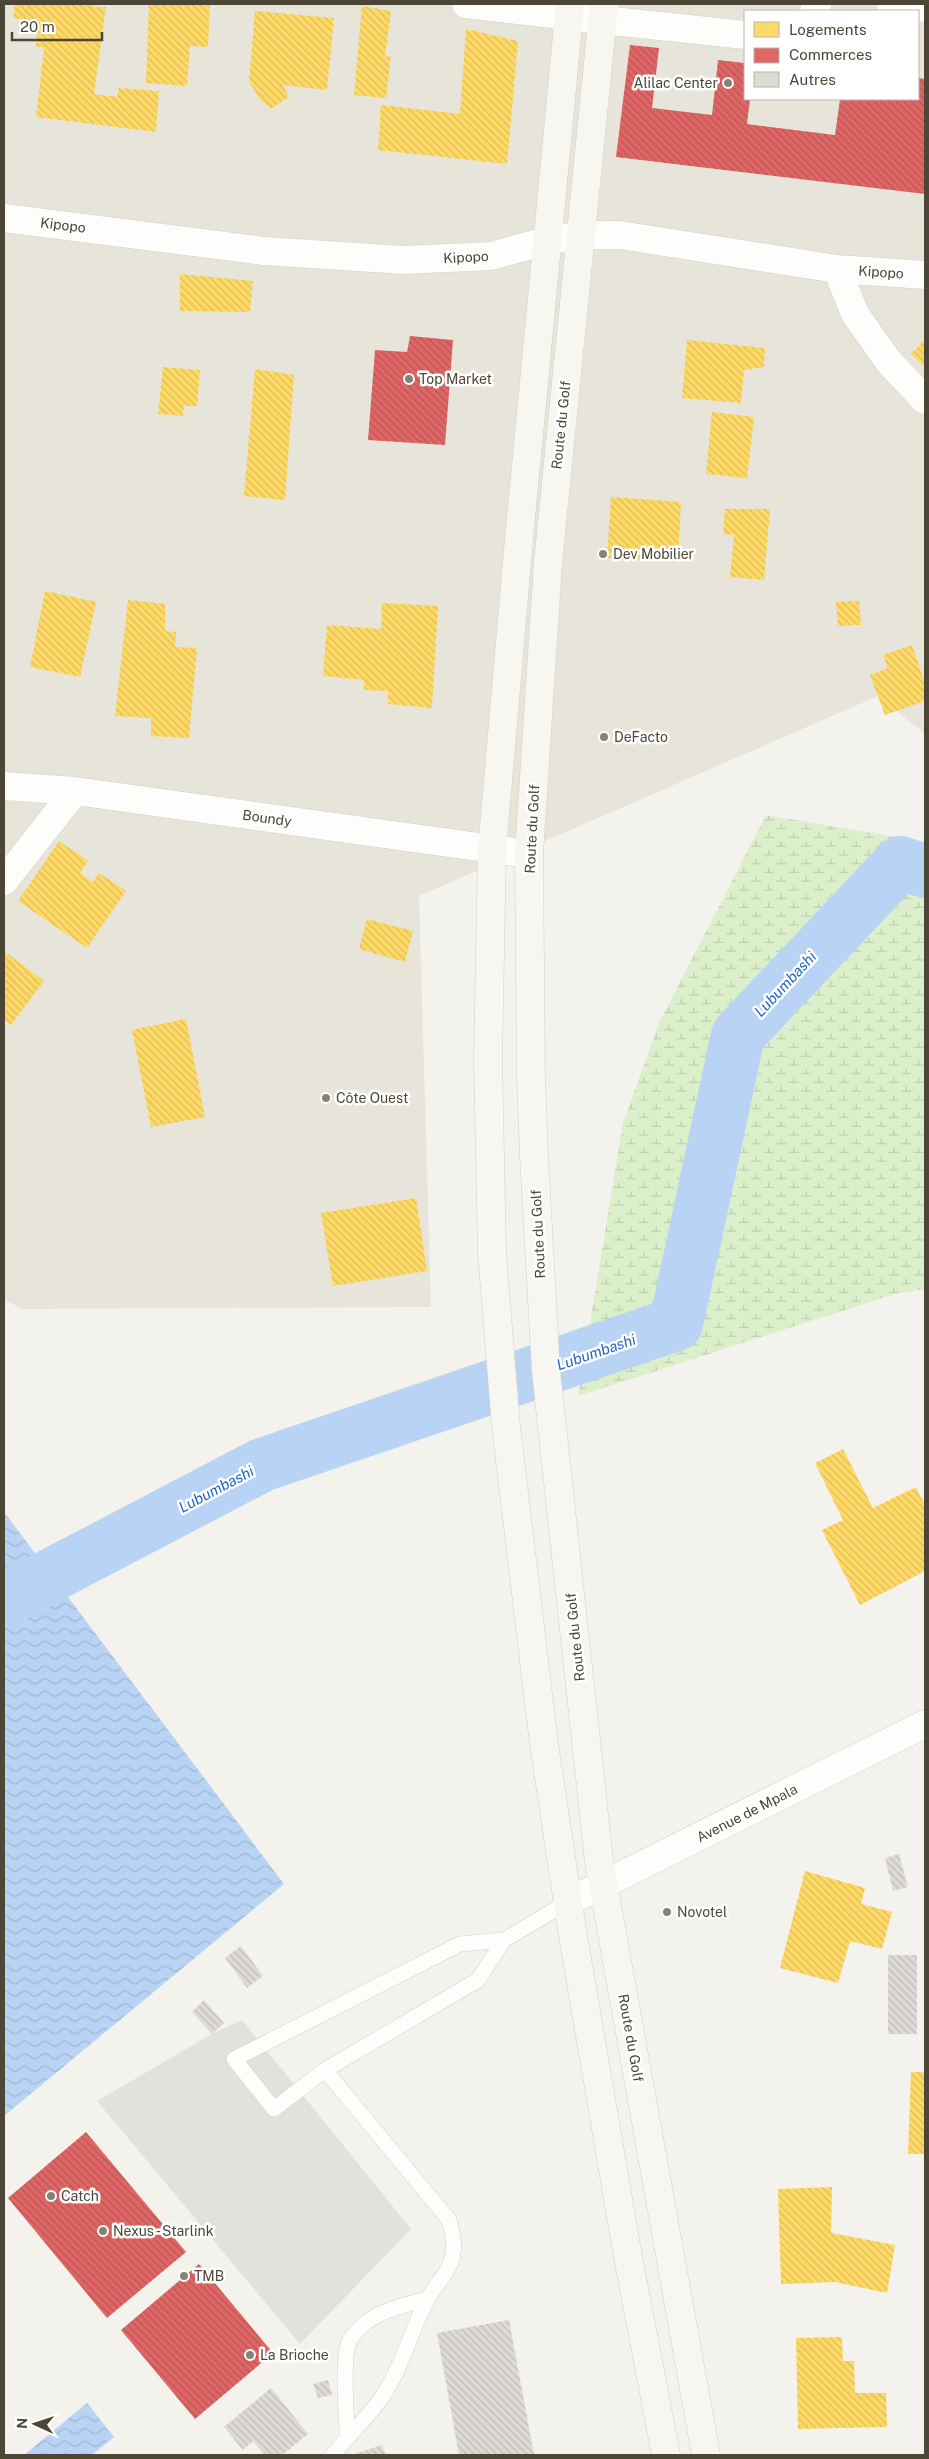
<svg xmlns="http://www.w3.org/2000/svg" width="929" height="2459" font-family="'Public Sans',sans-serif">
	<defs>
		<pattern id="wetland-marsh" width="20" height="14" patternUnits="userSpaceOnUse" patternTransform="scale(1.25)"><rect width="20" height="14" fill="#dbf0ca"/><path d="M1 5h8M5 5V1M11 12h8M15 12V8" fill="none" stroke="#bdcfae"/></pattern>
		<pattern id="water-waves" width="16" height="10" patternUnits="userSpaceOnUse" patternTransform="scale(1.25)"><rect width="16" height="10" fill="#b9d3f4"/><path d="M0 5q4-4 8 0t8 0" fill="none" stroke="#a1b6d2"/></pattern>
		<pattern id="homes-back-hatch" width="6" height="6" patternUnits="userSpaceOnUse" patternTransform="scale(1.25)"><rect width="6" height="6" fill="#ffd966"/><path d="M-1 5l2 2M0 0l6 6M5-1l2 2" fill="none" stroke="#dcbc59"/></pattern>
		<pattern id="shops-back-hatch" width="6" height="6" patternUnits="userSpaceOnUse" patternTransform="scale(1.25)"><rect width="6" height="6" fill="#e06666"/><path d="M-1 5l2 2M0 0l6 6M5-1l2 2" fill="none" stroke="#b85655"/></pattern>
		<pattern id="building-back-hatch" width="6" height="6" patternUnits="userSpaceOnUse" patternTransform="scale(1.25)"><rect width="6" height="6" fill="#dddbd4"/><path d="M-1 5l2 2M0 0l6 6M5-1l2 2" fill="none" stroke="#bfbdb7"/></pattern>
	</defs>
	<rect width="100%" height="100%" fill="#f3f2ec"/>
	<path fill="#e7e5d9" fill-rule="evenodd" d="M4,4h921v730l-47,-38 -459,200 12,411 -408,2 -19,-9zM745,11h173v88h-173z"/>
	<path fill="url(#wetland-marsh)" d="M766,815l159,27v447l-30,5 -317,102 45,-273 36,-100z"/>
	<path fill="#e2e1db" d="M242,2020l169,209 -111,115 -203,-243 115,-67z"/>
	<path fill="url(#water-waves)" d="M4,1512l280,372 -280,232z
		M87,2403l27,34 -22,18h-68z"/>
	<path fill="url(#homes-back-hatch)" d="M15,4h80l-1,3h12l-12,87 23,3 2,-9 40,3 -3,41 -120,-15 8,-69 -8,-2 2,-25 -25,-3z
		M149,4h61l-2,43 -18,-1 -3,40 -41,-3z
		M362,6l29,5 -6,46 6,-1 -5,42 -32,-3z
		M255,11l79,7 -7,72 -44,-5 6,12 -18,12 -12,-11 -10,-17z
		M466,29l52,12 -11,123 -129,-14 3,-45 79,9z
		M180,274l73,7 -3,31 -70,-1z
		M925,339v28l-14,-13z
		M687,340l78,8 -1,19 -20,3 -3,33 -59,-5z
		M163,367l37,3 -3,36h-13l-1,10 -25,-2z
		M255,369l39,6 -9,125 -41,-4z
		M712,412l42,5 -7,61 -41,-4z
		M611,497l70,5 -3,60 -71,-4z
		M725,509h45l-6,71 -34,-3 4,-42 -11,-1z
		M45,591l51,11 -16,75 -50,-10z
		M128,600l37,4v27l11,1 -1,15 22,1 -8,90 -38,-2v-18l-36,-2z
		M859,601l2,24 -23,1 -2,-24z
		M382,603l56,3 -6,102 -44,-4v-13l-24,-1v-10l-41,-4 4,-51 54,4z
		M912,645l13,38v18l-40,14 -15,-40 18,-7 -5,-13z
		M59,841l29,20 -8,12 13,9 6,-9 27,18 -39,57 -69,-47z
		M367,919l46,12 -8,31 -46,-13z
		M4,951l40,30 -33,44 -7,-5z
		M186,1019l19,98 -54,10 -19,-97z
		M416,1198l11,73 -94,15 -12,-73z
		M843,1449l30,59 43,-21 9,18v66l-65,34 -38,-75 21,-10 -28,-57z
		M805,1871l60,17 -4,16 31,8 -10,37 -32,-8 -12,42 -58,-15z
		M911,2072h14v82h-17z
		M832,2187l-1,46 64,12 -8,48 -52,-11 -54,2 -3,-95z
		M842,2337l1,24h11l1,32h31l1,34 -89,2 -2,-91z"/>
	<path fill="url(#shops-back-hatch)" d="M630,45l29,3 -7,60 60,7 6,-55 27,3v36h5l-3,25 88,11 5,-36h78v-21l7,1v115l-309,-37z
		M410,336l43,4 -8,105 -77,-5 7,-90 32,2z
		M86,2132l100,120 -79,66 -99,-120z
		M199,2264l74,89 -78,66 -74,-89z"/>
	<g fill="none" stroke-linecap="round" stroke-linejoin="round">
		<path stroke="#b9d3f4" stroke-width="54" d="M4,1600l258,-135 414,-141 62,-289 162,-172 25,8"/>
	</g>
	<path fill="url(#building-back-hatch)" d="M899,1854l9,33 -15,4 -8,-33z
		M241,1946l22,30 -16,12 -22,-30z
		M888,1955h29v79h-29z
		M204,2000l20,23 -12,11 -20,-22z
		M509,2320l25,135h-75l-22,-122z
		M328,2380l4,15 -14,3 -5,-14z
		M271,2388l37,46 -26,21h-17l-12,-14 -10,9 -19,-23z
		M382,2445l4,10h-35z"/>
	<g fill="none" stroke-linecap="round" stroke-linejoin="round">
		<g stroke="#d1d0c9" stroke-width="16">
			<path id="service" d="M504,1940l-26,40 -153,90 -51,39 -40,-50 226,-115 44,-4 64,-38
				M325,2070l124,150c3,12 6,22 4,34 -3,19 -18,30 -26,46 -16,30 -24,65 -43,94 -15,23 -35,40 -51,61
				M347,2437c0,-21 -6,-81 3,-97 16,-27 50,-34 77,-41"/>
		</g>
		<g stroke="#d1d0c9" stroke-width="29">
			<path id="minor" d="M891,4l34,4
				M814,11l3,-7
				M603,20l142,15
				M4,218l260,33 140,9 87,-4 55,-15 35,-6h39l217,34 88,6
				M837,269l18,45 34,48 36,38
				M4,786l71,5 454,63
				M4,881l71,-90
				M568,1902l357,-178"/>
		</g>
		<g stroke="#d1d0c9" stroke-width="29">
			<path id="tertiary" d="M466,4l137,16"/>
		</g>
		<g stroke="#d3d1c2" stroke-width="29">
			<path id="secondary" d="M570,4l-51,535 -27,311 -4,209 4,195 14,172 38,318 28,186 56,327 38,198
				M604,4l-56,559 -19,291 2,225 3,77 12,215 53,490 107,594"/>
		</g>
		<use href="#service" stroke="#fdfdfc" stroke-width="15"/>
		<use href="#minor" stroke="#fdfdfc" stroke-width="28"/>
		<use href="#tertiary" stroke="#fdfdfc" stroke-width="28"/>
		<use href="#secondary" stroke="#f7f6f0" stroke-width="28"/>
	</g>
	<g fill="#868276" stroke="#fff" stroke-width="2">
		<circle cx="728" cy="83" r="5"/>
		<circle cx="409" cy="379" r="5"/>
		<circle cx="603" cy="554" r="5"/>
		<circle cx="604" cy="737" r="5"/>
		<circle cx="326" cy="1098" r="5"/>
		<circle cx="667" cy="1912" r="5"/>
		<circle cx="51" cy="2196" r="5"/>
		<circle cx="103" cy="2231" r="5"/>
		<circle cx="184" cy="2276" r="5"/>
		<circle cx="250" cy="2355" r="5"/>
	</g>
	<g text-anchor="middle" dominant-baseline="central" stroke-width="5" stroke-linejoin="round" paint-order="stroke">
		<g font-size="14" fill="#4b4636" stroke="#fff" text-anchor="start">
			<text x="718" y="83" text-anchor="end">Alilac Center</text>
			<text x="419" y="379">Top Market</text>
			<text x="613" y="554">Dev Mobilier</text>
			<text x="614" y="737">DeFacto</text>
			<text x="336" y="1098">Côte Ouest</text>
			<text x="677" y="1912">Novotel</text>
			<text x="61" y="2196">Catch</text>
			<text x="113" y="2231">Nexus - Starlink</text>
			<text x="194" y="2276">TMB</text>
			<text x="260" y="2355">La Brioche</text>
		</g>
		<g font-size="14" fill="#4b4636" stroke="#fff">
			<text transform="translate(63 225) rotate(7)">Kipopo</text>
			<text transform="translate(466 257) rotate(-3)">Kipopo</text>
			<text transform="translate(881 272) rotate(4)">Kipopo</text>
			<text transform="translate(561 425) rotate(-84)">Route du Golf</text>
			<text transform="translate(267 818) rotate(8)">Boundy</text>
			<text transform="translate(532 829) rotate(-87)">Route du Golf</text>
			<text transform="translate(538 1234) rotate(-93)">Route du Golf</text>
			<text transform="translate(575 1637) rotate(-96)">Route du Golf</text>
			<text transform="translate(747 1813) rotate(-27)">Avenue de Mpala</text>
			<text transform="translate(631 2038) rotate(80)">Route du Golf</text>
		</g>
		<g font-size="15" font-style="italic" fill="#2367c3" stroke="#fff">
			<text transform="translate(785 984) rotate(-47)">Lubumbashi</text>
			<text transform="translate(596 1352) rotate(-19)">Lubumbashi</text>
			<text transform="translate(216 1489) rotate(-28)">Lubumbashi</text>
		</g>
	</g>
	<rect width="929" height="2459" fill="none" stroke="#4b4636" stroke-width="10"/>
	<rect x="744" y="10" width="175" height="90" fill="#ffffff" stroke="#b7b5af"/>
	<rect x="754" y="22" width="25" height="15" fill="#ffd966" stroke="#b7b5af"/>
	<text x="789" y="35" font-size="15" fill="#4b4636">Logements</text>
	<rect x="754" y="48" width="25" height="15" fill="#e06666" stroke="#b7b5af"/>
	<text x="789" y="60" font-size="15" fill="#4b4636">Commerces</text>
	<rect x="754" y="72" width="25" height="15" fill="#dddbd4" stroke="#b7b5af"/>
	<text x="789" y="85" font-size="15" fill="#4b4636">Autres</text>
	<g transform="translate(35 2424) rotate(273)" stroke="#ffffff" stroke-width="4" paint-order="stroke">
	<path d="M0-4L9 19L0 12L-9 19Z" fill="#4b4636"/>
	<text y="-8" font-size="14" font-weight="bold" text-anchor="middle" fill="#4b4636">N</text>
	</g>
	<path d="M12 32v8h90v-8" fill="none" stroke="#4b4636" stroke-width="2.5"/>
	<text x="20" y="32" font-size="15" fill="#4b4636" stroke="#ffffff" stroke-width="4" paint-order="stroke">20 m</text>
</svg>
